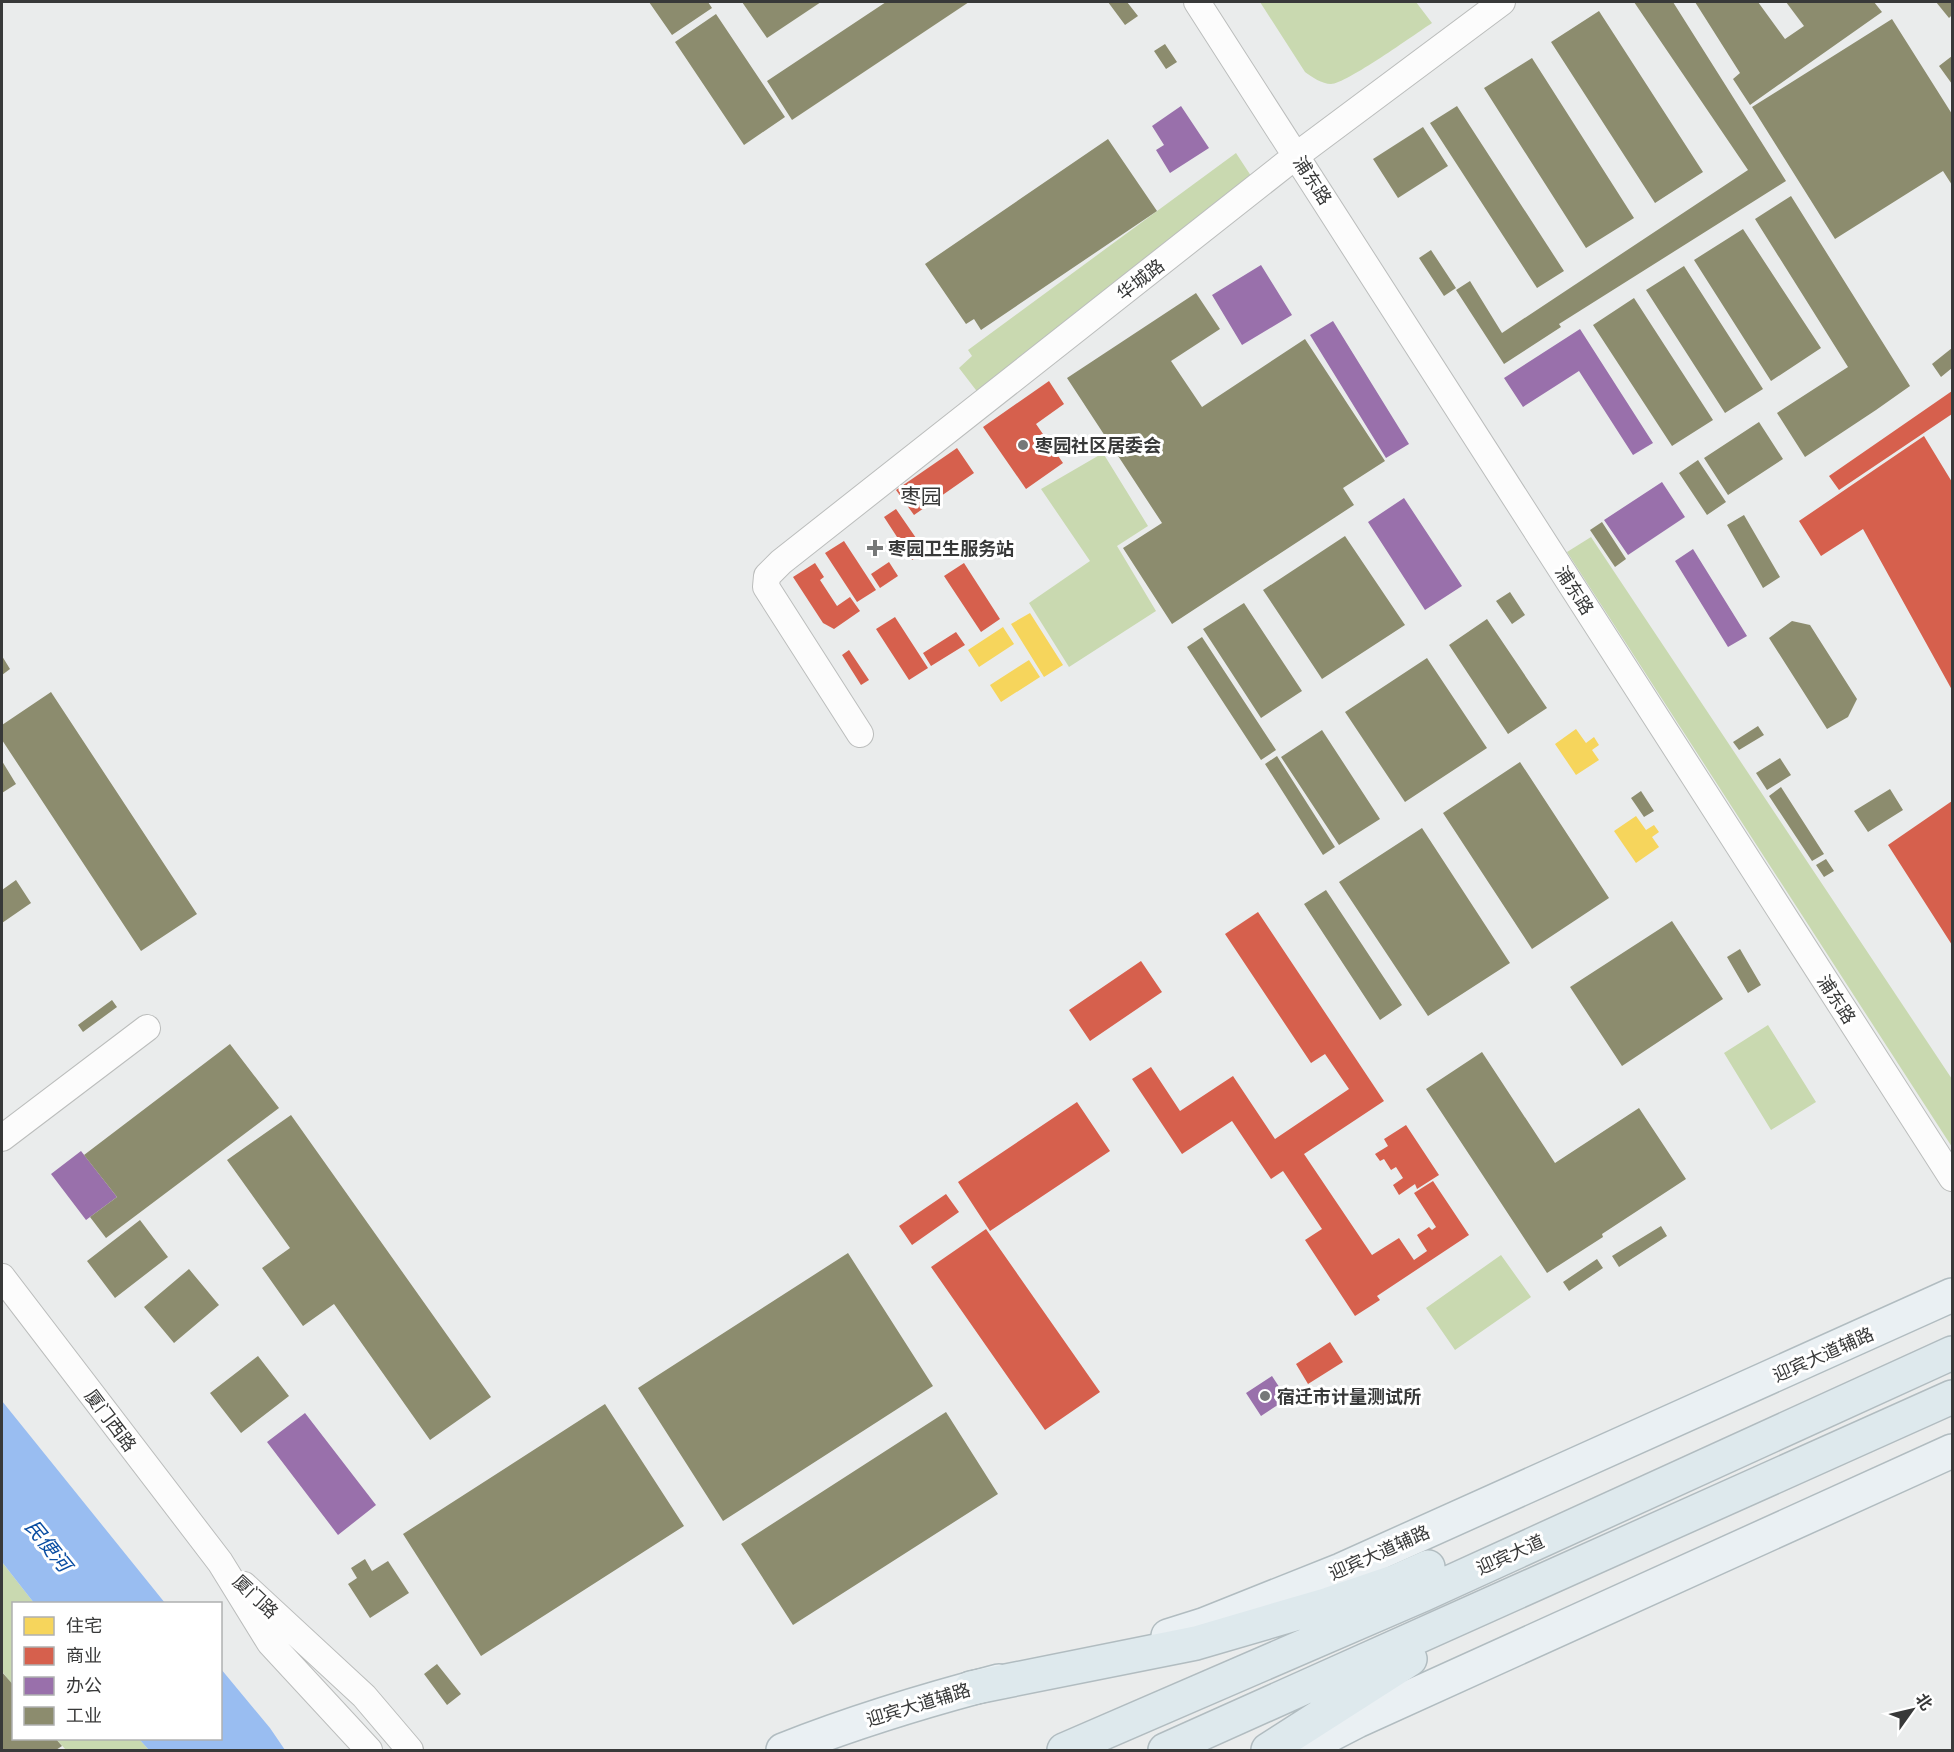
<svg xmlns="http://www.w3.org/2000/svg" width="1954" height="1752" font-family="Lato,'Noto Sans SC',sans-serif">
	<rect width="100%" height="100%" fill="#eaecec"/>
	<path fill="#c9d9b0" d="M1260,2h156l16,21c-17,11 -86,61 -101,61 -9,0 -19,-7 -26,-12z
		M1236,153l19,29 -276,212 -20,-26 13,-12 -4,-6z
		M1103,453l45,73 -31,20 39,65 -87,56 -40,-64 61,-42 -49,-72z
		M1591,537l361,542v68l-385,-595z
		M1768,1025l48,77 -45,28 -47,-77z
		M1501,1255l30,42 -76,53 -29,-42z
		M2,1562l32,41 -20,1 -1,82 -11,-15z
		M56,1739h83l10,11h-83z"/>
	<path fill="#99bdf1" d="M2,1401l163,202h-131l-32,-41z
		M221,1669l49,59 15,22h-136l-10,-11 81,-1z"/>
	<path fill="#f6d55c" d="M1030,613l33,52 -19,12 -33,-53z
		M1003,627l11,17 -35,23 -11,-17z
		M1029,660l11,17 -39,25 -11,-17z
		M1576,729l10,14 8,-6 5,8 -7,5 7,10 -23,15 -21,-31z
		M1636,816l10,14 8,-5 5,7 -7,5 7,10 -23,16 -22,-32z"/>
	<path fill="#d6604d" d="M1049,381l15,23 -28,20 27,39 -37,26 -43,-62z
		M1952,391v23l-113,76 -10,-14z
		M1924,436l28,46v208l-89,-161 -42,27 -22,-35z
		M957,448l17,25 -60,42 -18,-25z
		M896,509l29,42 -13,9 -28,-43z
		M844,541l32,49 -19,12 -32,-49z
		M889,562l9,14 -18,12 -9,-14z
		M815,563l9,14 -4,3 17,26 13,-9 10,14 -26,18 -11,-6 -30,-46z
		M964,563l36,56 -19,13 -37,-56z
		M895,617l33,51 -19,12 -33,-51z
		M956,632l9,13 -34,21 -8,-13z
		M849,650l20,30 -8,5 -19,-30z
		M1952,801v144l-64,-100z
		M1258,912l126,189 -80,53 68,101 27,-17 15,22 13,-9 -10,-16 12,-8 3,3 4,-3 -22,-34 19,-12 36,54 -92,61 3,4 -25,16 -50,-76 17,-11 -39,-58 -12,8 -39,-58 -50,33 -50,-75 19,-12 29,44 53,-35 42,63 74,-50 -24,-35 -14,9 -86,-129z
		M1141,961l21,31 -72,49 -21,-31z
		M1077,1102l33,49 -120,80 -32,-49z
		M1406,1125l33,50 -22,14 -2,-5 -16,11 -6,-10 10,-7 -7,-11 -5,3 -7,-11 -4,2 -5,-7 13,-8 -4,-7z
		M946,1194l13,18 -47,33 -13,-19z
		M986,1229l114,163 -55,38 -114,-163z
		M1330,1342l13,20 -35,22 -12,-20z"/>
	<path fill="#9970ab" d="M1181,106l28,42 -39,25 -14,-23 8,-5 -12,-19z
		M1261,265l31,50 -50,30 -30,-50z
		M1333,321l76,123 -23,14 -76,-123z
		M1580,329l73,114 -20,12 -54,-84 -56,36 -19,-29z
		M1662,482l23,35 -57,38 -24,-35z
		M1404,498l58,88 -37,24 -57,-88z
		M1693,549l54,87 -19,11 -53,-86z
		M81,1151l36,46 -31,23 -35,-46z
		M1272,1376l15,23 -26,17 -15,-23z
		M305,1413l71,92 -38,30 -71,-93z"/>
	<path fill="#8c8c6e" d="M649,2h59l4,6 -40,27z
		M742,2h79l-54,36z
		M886,2h83l-177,118 -25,-39z
		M1108,2h19l11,14 -13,9z
		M1634,2h39l113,179 -227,143 2,3 -57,37 -48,-74 14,-9 32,52 246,-163z
		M1695,2h63l27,37 19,-13 -18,-24h88l8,10 -132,93 -17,-26 7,-6z
		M1936,2h16v13l-3,3z
		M1599,11l104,161 -48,31 -104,-161z
		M716,14l69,103 -41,28 -69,-103z
		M1892,19l60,95v71l-9,-14 -108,68 -83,-132z
		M1165,44l12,18 -11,7 -12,-18z
		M1952,56v28l-13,-18z
		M1532,58l102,160 -48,30 -102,-160z
		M1457,106l107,165 -27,17 -107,-165z
		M1423,127l25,39 -50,32 -25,-39z
		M1108,139l49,72 -176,119 -7,-11 -8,5 -41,-60z
		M1791,196l119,190 -34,24 -71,47 -28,-44 71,-46 -93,-148z
		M1743,229l78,119 -50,33 -77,-121z
		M1431,250l25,38 -12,8 -25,-38z
		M1684,266l79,123 -38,24 -79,-123z
		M1196,293l24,36 -49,32 31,46 103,-68 80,122 -42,27 11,17 -182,119 -49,-76 39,-25 -95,-145z
		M1634,298l79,122 -41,26 -79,-121z
		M1952,348v20l-11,9 -9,-13z
		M1759,422l24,37 -55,36 -24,-37z
		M1698,460l28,42 -19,13 -28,-42z
		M1744,515l36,62 -17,11 -36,-63z
		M1602,522l24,37 -11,8 -25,-37z
		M1345,536l60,89 -83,54 -59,-89z
		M1510,592l15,23 -13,9 -16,-23z
		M1244,603l58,88 -41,27 -58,-89z
		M1487,619l60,89 -39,26 -59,-89z
		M1792,621l18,4 47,74 -9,18 -21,12 -58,-91z
		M1202,637l74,113 -15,10 -74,-113z
		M2,656l8,13 -8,6z
		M1427,658l60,90 -82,54 -60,-90z
		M51,692l146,222 -56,37 -139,-211v-15z
		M1758,726l6,9 -25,15 -6,-8z
		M1322,730l58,89 -41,26 -58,-88z
		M1277,756l58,91 -12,8 -58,-91z
		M1780,758l11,17 -24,15 -11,-17z
		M2,761l14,23 -14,9z
		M1520,762l89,136 -77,51 -89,-136z
		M1781,787l43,67 -12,7 -43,-65z
		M1890,789l13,21 -35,22 -14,-21z
		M1641,791l13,20 -10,6 -13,-19z
		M1422,828l88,135 -82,53 -89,-134z
		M1826,859l8,12 -10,6 -8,-12z
		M16,880l15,23 -29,20v-33z
		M1326,890l76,115 -22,15 -76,-116z
		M1672,921l51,78 -101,67 -52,-79z
		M1740,949l21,36 -13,8 -21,-36z
		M112,1000l5,7 -34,25 -5,-7z
		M230,1044l49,64 -173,130 -16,-21 27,-20 -33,-42z
		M1482,1052l73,111 84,-55 47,71 -84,55 1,3 -56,36 -121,-184z
		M291,1115l200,282 -61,43 -96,-136 -31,22 -41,-58 28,-20 -63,-88z
		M140,1220l28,37 -53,41 -28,-37z
		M1661,1226l6,10 -48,31 -7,-11z
		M848,1253l85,133 -210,135 -85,-133z
		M1597,1259l6,9 -34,23 -6,-9z
		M189,1269l30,36 -45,38 -30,-36z
		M258,1356l31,40 -48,37 -31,-40z
		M605,1404l79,122 -203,130 -78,-122z
		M946,1412l52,82 -205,131 -52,-81z
		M365,1559l7,12 16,-10 21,32 -39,25 -22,-34 9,-6 -6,-10z
		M437,1664l24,30 -14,11 -23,-31z
		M2,1672l12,14v52h41l7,8 -6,4h-54z"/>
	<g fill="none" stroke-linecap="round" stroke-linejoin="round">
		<g stroke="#bbbdbc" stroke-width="28">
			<path id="minor" d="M1197,2l755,1176
				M860,734l-94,-147 1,-11 14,-14 516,-407 205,-153
				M2,1138l145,-110
				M2,1277l218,285 50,81 99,107
				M244,1585l120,111 46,54"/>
		</g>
		<g stroke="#b1bcc0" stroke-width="36">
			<path id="major" d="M1168,1636l35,-11 138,-55 611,-275
				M783,1750c71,-28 143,-50 216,-69
				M1301,1750l56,-29 595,-270"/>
		</g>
		<g stroke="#b1bcc0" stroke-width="36">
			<path id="highway" d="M971,1688l225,-45 133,-39 65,-22 34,-15
				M1064,1750l358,-155 530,-242
				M1165,1750l787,-353
				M1268,1750l142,-91"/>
		</g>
		<use href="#minor" stroke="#fcfcfc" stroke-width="26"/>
		<use href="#major" stroke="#eaf0f3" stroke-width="33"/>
		<use href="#highway" stroke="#dee9ed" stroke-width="33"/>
	</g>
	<g fill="#767878" stroke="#fff" stroke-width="2">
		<circle cx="1023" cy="445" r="6"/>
		<path d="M872 539h6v6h6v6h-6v6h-6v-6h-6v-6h6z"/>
		<circle cx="1265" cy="1396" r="6"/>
	</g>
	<g text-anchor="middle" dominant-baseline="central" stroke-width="6" stroke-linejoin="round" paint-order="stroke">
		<g font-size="18" fill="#383939" stroke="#fff">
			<text transform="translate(1313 180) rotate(57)">浦东路</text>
			<text transform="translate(1140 279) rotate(-38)">华城路</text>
			<text transform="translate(1575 590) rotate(57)">浦东路</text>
			<text transform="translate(1837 999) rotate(57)">浦东路</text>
			<text transform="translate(1823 1354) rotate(-24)">迎宾大道辅路</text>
			<text transform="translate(111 1420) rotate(53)">厦门西路</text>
			<text transform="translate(1379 1552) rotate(-24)">迎宾大道辅路</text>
			<text transform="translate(1510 1554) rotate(-24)">迎宾大道</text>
			<text transform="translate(256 1596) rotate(43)">厦门路</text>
			<text transform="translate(918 1704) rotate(-17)">迎宾大道辅路</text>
		</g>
		<g font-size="18" font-weight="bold" fill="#383939" stroke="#fff" text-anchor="start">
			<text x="1035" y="445">枣园社区居委会</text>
			<text x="888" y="548">枣园卫生服务站</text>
			<text x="1277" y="1396">宿迁市计量测试所</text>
		</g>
		<g font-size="20" font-style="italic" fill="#094da2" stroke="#fff">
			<text transform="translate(49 1545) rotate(51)">民便河</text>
		</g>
		<g font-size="21" fill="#383939" stroke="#fff">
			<text x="921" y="495">枣园</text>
		</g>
	</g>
	<rect width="1954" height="1752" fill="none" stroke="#383939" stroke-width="6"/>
	<rect x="12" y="1602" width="210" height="138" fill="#ffffff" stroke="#afb0b0" stroke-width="1.5"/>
	<rect x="24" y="1617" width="30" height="18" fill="#f6d55c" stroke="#afb0b0" stroke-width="1.5"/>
	<text x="66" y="1632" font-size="18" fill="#383939">住宅</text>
	<rect x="24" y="1647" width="30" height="18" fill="#d6604d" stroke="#afb0b0" stroke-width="1.5"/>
	<text x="66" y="1662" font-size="18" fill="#383939">商业</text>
	<rect x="24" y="1677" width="30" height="18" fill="#9970ab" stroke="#afb0b0" stroke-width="1.5"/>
	<text x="66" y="1692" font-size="18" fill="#383939">办公</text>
	<rect x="24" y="1707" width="30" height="18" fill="#8c8c6e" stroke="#afb0b0" stroke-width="1.5"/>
	<text x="66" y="1722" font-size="18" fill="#383939">工业</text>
	<g transform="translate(1912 1710) rotate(56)" stroke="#ffffff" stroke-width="4.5" paint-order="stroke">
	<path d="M0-4.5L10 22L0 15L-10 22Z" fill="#383939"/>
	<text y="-9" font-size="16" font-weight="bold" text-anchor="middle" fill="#383939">北</text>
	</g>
</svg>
